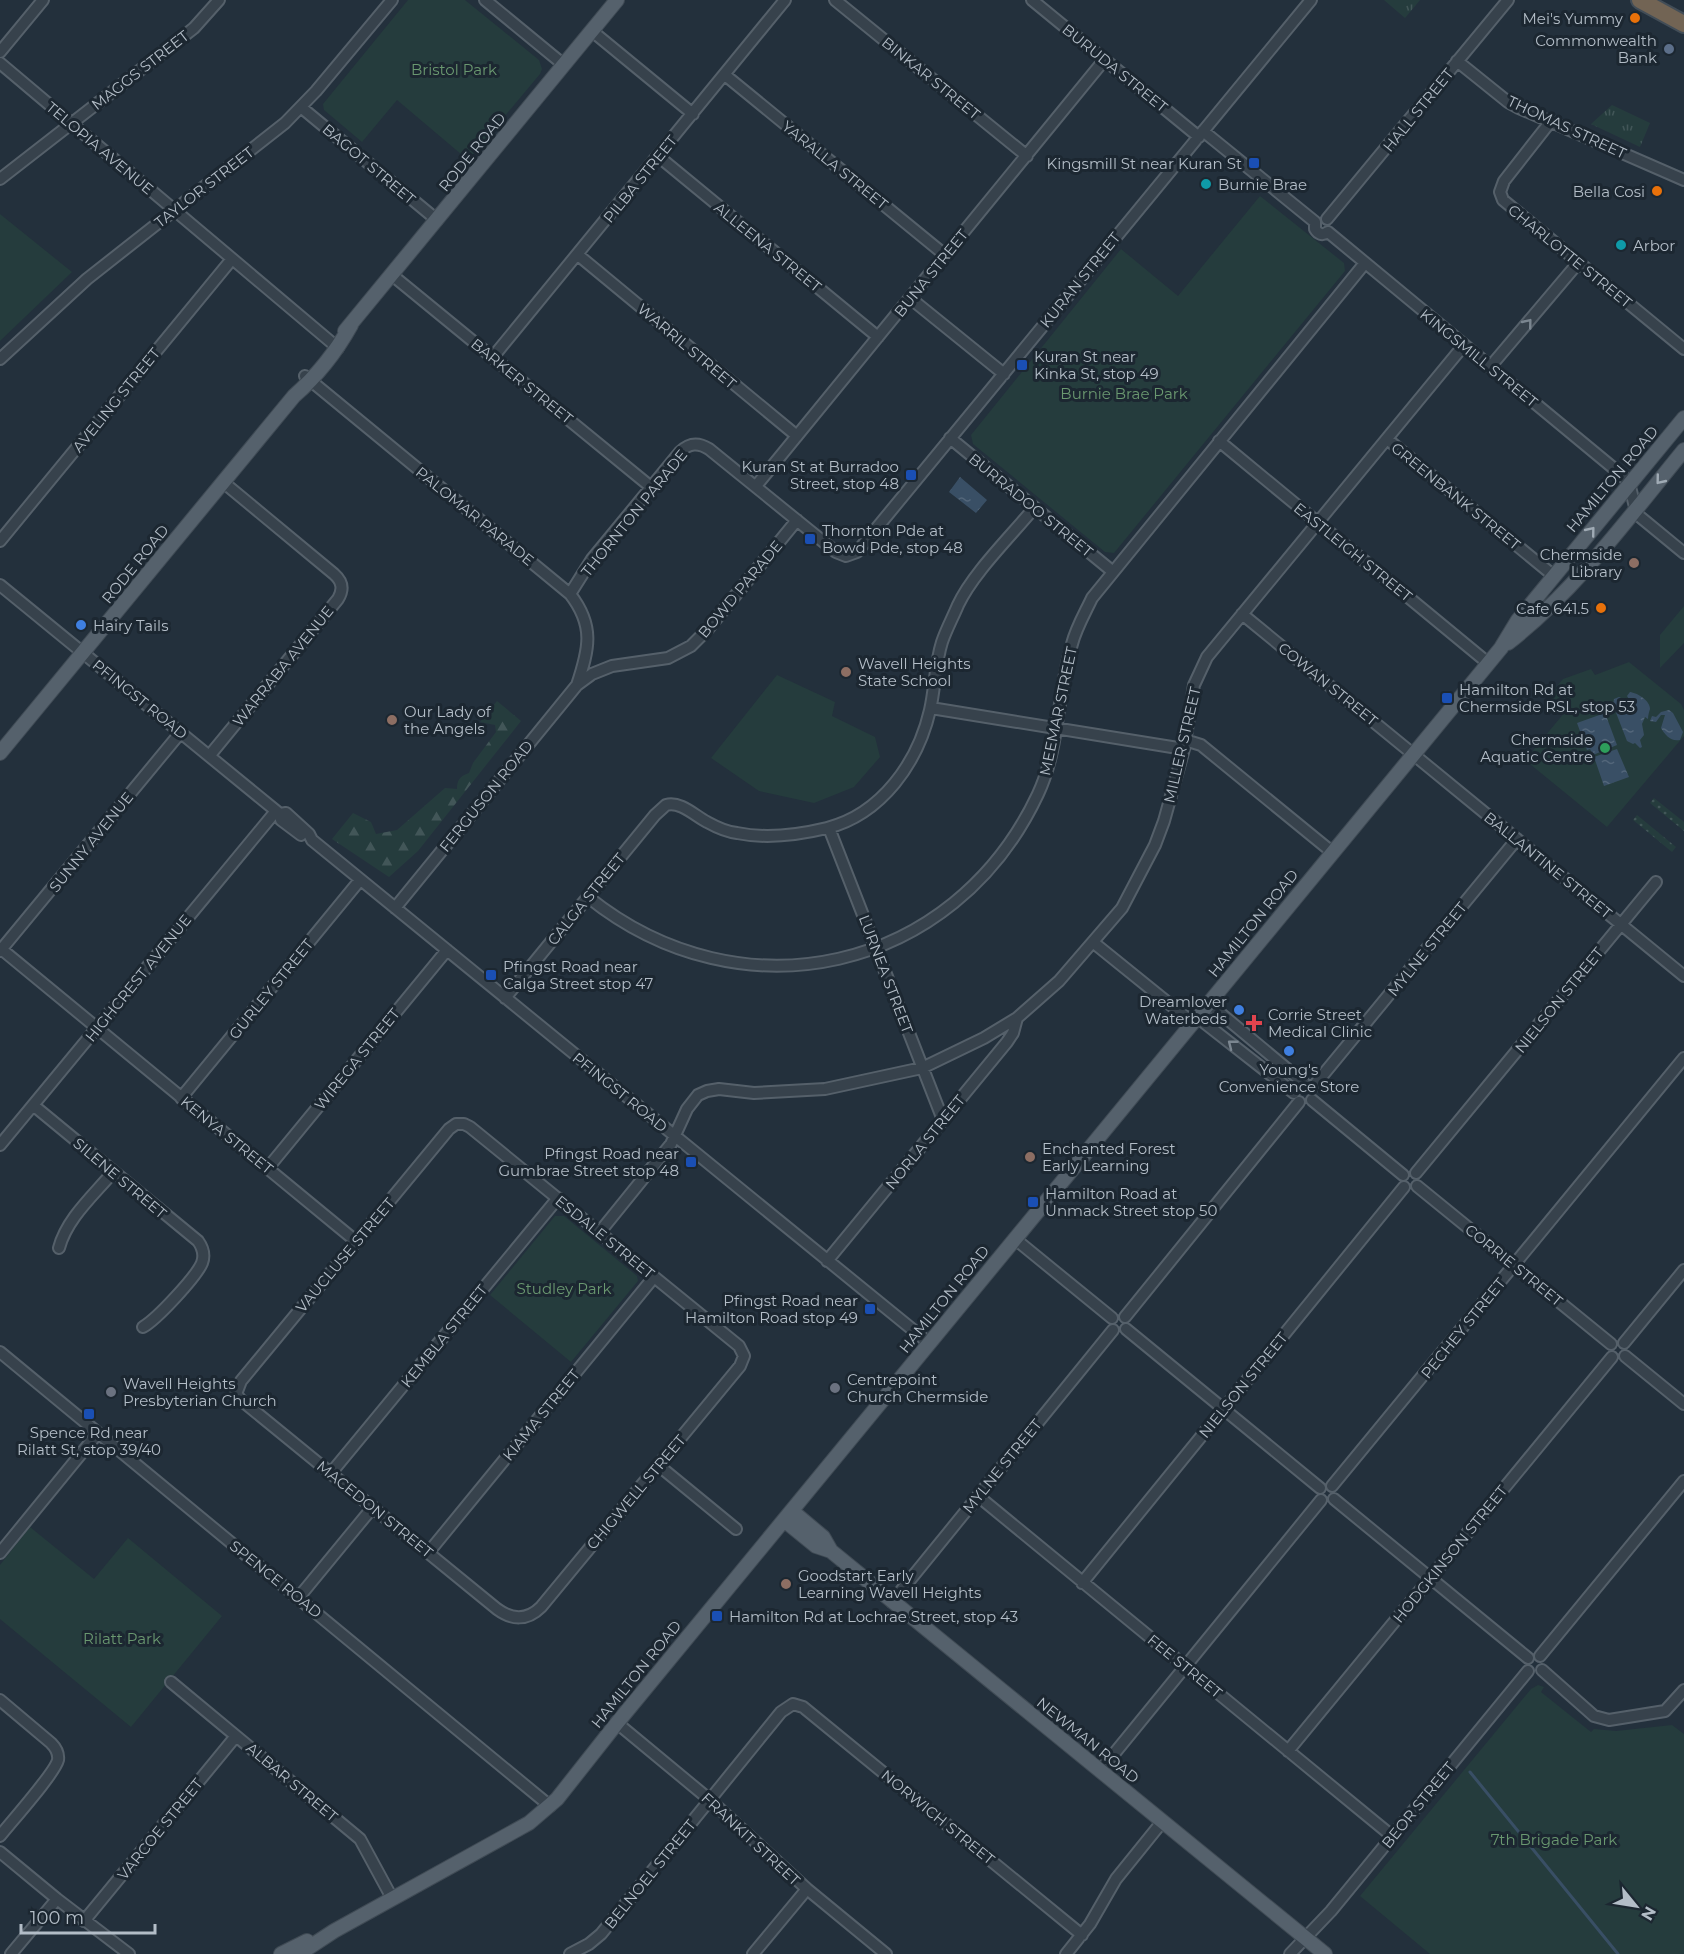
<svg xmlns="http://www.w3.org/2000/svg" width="1684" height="1954" font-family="Montserrat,sans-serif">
	<defs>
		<pattern id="grass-tufts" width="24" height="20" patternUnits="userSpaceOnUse" patternTransform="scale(1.5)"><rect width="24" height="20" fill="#253c3d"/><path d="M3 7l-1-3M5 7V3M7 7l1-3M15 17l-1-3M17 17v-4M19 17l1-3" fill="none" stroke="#425658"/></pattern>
		<pattern id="forest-firs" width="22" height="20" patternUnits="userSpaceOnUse" patternTransform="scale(1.5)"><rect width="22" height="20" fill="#253c3d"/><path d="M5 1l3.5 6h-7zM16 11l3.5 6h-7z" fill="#425658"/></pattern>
		<pattern id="garden-dots" width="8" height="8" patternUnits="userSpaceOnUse" patternTransform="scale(1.5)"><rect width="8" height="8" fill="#253c3d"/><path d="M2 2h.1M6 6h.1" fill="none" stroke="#425658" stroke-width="1.8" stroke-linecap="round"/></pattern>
		<pattern id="water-ripples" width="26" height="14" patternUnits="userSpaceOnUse" patternTransform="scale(1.5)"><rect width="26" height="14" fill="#394f65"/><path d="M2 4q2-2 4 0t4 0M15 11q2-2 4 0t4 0" fill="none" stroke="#53667a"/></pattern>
	</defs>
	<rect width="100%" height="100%" fill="#23303c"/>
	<path fill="url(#grass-tufts)" d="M1384,0h36l-15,18z
		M1612,105l38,18 -10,24 -49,-23z"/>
	<path fill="url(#forest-firs)" d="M497,701l24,20 -103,130 -29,26 -57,-38 21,-26 18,9 5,12 21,-4 48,-42 12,1c0,-9 3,-13 12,-16l4,-10 23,-31 -1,-7 -15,-3z"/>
	<path fill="#253c3d" d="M408,0h57l74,60 3,9 -2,5 -72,86 -71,-60 -35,42 -38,-32 -1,-6z
		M1260,196l84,67 1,8 -231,282 -9,-1 -132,-108 -2,-9 150,-186 57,47z
		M0,214l72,58 -72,69z
		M1684,606v37l-24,25v-33z
		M1629,662l52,42 3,6v26l-77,91 -82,-67 40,-48 -18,-15 16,-18 28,-10 4,6z
		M777,675l58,27 -3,14 43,21 5,20 -26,30 -40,16 -55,-12 -48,-33z
		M555,1216h9l73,60 1,5 -67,81 -81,-67z
		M30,1527l64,52 34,-41 94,78 -91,111 -131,-108v-54z
		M1538,1685l6,2 -3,5 50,40 3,-3 22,2 56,-6 12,9v220h-254l-70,-58 171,-207z"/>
	<path fill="url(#garden-dots)" d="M1654,798l30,24v9l-34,-28z
		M1637,815l39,32 -4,5 -39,-32z"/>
	<path fill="url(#water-ripples)" d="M960,477l27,23 -11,13 -27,-21z
		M1630,692c7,1 20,8 20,17 -1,3 -2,6 -2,10l-3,-2 -3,7 2,11 -4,5 2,7 -2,1 -5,-5 -2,1 -6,-3 -14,-36 1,-6 5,-2 4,2 4,7 5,-2 -5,-8z
		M1669,710l4,3 10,19 -3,8c-9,2 -15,-5 -19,-12l4,-13h-4l-5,7 -6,-1 2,-5 4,1 5,-5z
		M1605,713l12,32 -24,10 -3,-6 -3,1 -10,-27z
		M1617,749l12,28 -25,9 -10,-29z"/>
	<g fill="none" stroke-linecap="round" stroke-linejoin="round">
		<path stroke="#394f65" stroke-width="3" d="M1470,1772l148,182"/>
		<g stroke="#55606a" stroke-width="14">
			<path id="minor" d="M485,0l79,65
				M835,0l192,156
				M1032,0l167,137
				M592,31l101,83
				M0,52l43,-52
				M1457,61l51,41 11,6 165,72
				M0,63l338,285
				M725,75l220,180
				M302,108l135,112
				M1551,121l-47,60 -4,11 3,8 181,149
				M1203,131l112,91
				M658,156l220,181
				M0,179l180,-140 14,-11 25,-28
				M1327,219l181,-219
				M1315,222v7c3,5 7,7 13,3
				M1328,232l295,244c11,11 8,27 16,40l45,37
				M578,255l219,181
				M392,275l259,212
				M910,298l94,76
				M493,357l292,-357
				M0,359l87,-80 198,-156 31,-32 76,-91
				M1490,367l88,-104
				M305,376l265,218c25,32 19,55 7,91
				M950,438l162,133
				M1387,439l167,137
				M1219,441l269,222
				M756,486l349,-427
				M0,541l232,-282
				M0,585l280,229 6,-1 23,21 3,6 617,503
				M570,594l22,-35 88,-107c9,-9 18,-10 29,-3l127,103 10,4 11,-4 454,-552
				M1242,614l442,362
				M931,708l253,41
				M1185,740l16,5 131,107
				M210,755l128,-156c6,-10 4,-18 -4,-25l-111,-92
				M280,814l1,6 20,15
				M829,828l114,292
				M588,897c153,123 366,76 450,-103 22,-47 19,-101 34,-150 4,-16 13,-31 20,-46l273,-335
				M395,908l182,-223 15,-11 20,-8 56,-8 23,-12 17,-17 89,-109
				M1094,943l99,80
				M0,948l357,294
				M0,951l181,-219
				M505,998l150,-183 11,-10c15,-4 29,11 41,17 9,5 20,10 30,11 29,6 61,2 90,-5 55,-14 91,-66 103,-118 5,-22 5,-46 12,-68 4,-12 11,-25 16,-37 15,-32 53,-69 76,-97
				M1208,1003l96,80
				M1197,1017l97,76
				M1313,1087l204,-248
				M181,1098l179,-218
				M1312,1100l91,75
				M33,1105l165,136c5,7 7,14 4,22 -6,14 -45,56 -59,64
				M456,1124h8l6,3 269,219 5,10 -4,10 -199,241c-14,14 -29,13 -44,2l-256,-209 -5,-6 5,-13 208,-252z
				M0,1145l276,-334
				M267,1169l180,-219
				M1416,1173l240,-291
				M1417,1186l194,158
				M599,1233l72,-89 16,-35 11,-14 9,-4 12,-2 35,4 71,-4 97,-21 62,-30 33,-20 42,-37 63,-73 33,-63 9,-24 20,-72 10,-64 13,-28 257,-312
				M1015,1239l97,79
				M59,1248c8,-30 35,-53 54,-76
				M827,1261l180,-219 6,-9 4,-15
				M1125,1317l174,-215
				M1126,1329l194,159
				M1624,1343l60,-73
				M0,1352l550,454
				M1625,1356l59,48
				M658,1465l78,64
				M331,1473l227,-275
				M1332,1486l352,-428
				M978,1496l414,340
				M1334,1499l194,159
				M0,1553l98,-120
				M428,1553l226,-276
				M1082,1583l322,-396
				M299,1597l74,-90
				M892,1602l221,-272
				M1540,1656l144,-175
				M1542,1670l52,46 15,4 56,-9 19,-21
				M171,1682l189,157 32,59
				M0,1700l51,43c5,5 8,10 7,17 -3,13 -47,62 -58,76
				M617,1723l93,77 97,89 79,65
				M1288,1751l324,-394
				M1100,1771l221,-271
				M0,1852l57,47 72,55
				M84,1921l152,-185
				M11,1954l46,-55
				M570,1954l19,-10 12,-10 180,-222 12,-8 10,3 279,228
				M753,1954l54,-65
				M1066,1954l24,-30 26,-45 46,-57
				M1290,1954l41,-43 197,-240"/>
		</g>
		<g stroke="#404b55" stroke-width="16">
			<path id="major" d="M345,331l272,-331
				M1508,643c69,-54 121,-126 176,-193
				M0,753l294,-357c24,-21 42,-44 57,-71
				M792,1511l31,26 8,14
				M784,1520l32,26 15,5 494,403
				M281,1954l26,-13
				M299,1954l35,-23 195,-108 28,-24 60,-76 884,-1075 17,-28 166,-202"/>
		</g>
		<g stroke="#424d57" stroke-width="20">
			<path id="highway" d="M1640,0l44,24"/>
		</g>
		<use href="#minor" stroke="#37424c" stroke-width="10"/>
		<use href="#major" stroke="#55616c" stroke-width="14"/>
		<use href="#highway" stroke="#726454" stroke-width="16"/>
	</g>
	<defs><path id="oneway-chevron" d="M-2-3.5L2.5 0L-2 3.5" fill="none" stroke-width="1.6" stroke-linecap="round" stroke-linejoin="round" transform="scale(1.5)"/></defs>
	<g stroke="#7b8690">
		<use href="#oneway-chevron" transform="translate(1528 323) rotate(-51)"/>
		<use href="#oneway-chevron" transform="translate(1232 1044) rotate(-142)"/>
	</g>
	<g stroke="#a0abb5">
		<use href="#oneway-chevron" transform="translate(1660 480) rotate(129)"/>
		<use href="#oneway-chevron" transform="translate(1591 531) rotate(-51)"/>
	</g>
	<g fill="#e8710a" stroke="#1c2731" stroke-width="2">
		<circle cx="1635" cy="18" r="6"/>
		<circle cx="1657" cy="191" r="6"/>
		<circle cx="1601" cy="608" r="6"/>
	</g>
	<circle fill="#5c6f8a" stroke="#1c2731" stroke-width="2" cx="1669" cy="49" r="6"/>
	<g fill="#1a4fb4" stroke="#1c2731" stroke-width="2">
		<rect x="1248" y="157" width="12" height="12" rx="3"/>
		<rect x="1016" y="359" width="12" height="12" rx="3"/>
		<rect x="905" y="469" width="12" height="12" rx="3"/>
		<rect x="804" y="533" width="12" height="12" rx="3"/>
		<rect x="1441" y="692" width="12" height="12" rx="3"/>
		<rect x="485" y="969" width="12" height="12" rx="3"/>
		<rect x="685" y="1156" width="12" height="12" rx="3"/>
		<rect x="1027" y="1196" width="12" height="12" rx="3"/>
		<rect x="864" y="1303" width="12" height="12" rx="3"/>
		<rect x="83" y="1408" width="12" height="12" rx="3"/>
		<rect x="711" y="1610" width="12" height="12" rx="3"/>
	</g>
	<g fill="#0f9aa8" stroke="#1c2731" stroke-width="2">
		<circle cx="1206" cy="184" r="6"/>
		<circle cx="1621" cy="245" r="6"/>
	</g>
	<g fill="#8d6e63" stroke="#1c2731" stroke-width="2">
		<circle cx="1634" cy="563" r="6"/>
		<circle cx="846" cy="672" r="6"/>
		<circle cx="392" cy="720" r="6"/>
		<circle cx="1030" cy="1157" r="6"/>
		<circle cx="786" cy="1584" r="6"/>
	</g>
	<g fill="#3f7fe0" stroke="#1c2731" stroke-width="2">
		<circle cx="81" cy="625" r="6"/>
		<circle cx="1239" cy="1010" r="6"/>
		<circle cx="1289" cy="1051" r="6"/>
	</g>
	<circle fill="#2e9e5b" stroke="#1c2731" stroke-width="2" cx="1605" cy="748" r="6"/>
	<path fill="#e0444e" stroke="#1c2731" stroke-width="2" d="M1251 1014h6v6h6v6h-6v6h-6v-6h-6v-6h6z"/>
	<g fill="#6b7280" stroke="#1c2731" stroke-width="2">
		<circle cx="835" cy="1388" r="6"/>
		<circle cx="111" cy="1392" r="6"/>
	</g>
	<g text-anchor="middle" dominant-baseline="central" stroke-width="6" stroke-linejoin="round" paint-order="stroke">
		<g font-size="15" fill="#b3bdc7" stroke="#1c2731" text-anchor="start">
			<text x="1623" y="18" text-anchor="end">Mei's Yummy</text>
			<text x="1657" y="40" text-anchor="end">Commonwealth<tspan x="1657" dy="17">Bank</tspan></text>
			<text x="1242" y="163" text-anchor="end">Kingsmill St near Kuran St</text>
			<text x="1218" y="184">Burnie Brae</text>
			<text x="1645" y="191" text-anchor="end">Bella Cosi</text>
			<text x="1633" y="245">Arbor</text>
			<text x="1034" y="356">Kuran St near<tspan x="1034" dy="17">Kinka St, stop 49</tspan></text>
			<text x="899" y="466" text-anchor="end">Kuran St at Burradoo<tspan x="899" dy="17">Street, stop 48</tspan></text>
			<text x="822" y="530">Thornton Pde at<tspan x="822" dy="17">Bowd Pde, stop 48</tspan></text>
			<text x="1622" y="554" text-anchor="end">Chermside<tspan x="1622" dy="17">Library</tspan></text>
			<text x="1589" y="608" text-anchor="end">Cafe 641.5</text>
			<text x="93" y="625">Hairy Tails</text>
			<text x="858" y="663">Wavell Heights<tspan x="858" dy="17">State School</tspan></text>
			<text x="1459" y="689">Hamilton Rd at<tspan x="1459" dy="17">Chermside RSL, stop 53</tspan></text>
			<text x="404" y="711">Our Lady of<tspan x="404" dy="17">the Angels</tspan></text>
			<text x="1593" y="739" text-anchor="end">Chermside<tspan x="1593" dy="17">Aquatic Centre</tspan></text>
			<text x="503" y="966">Pfingst Road near<tspan x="503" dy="17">Calga Street stop 47</tspan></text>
			<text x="1227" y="1001" text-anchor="end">Dreamlover<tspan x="1227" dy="17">Waterbeds</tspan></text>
			<text x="1268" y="1014">Corrie Street<tspan x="1268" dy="17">Medical Clinic</tspan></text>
			<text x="1289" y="1069" text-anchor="middle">Young's<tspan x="1289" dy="17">Convenience Store</tspan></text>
			<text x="1042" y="1148">Enchanted Forest<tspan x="1042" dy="17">Early Learning</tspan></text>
			<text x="679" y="1153" text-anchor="end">Pfingst Road near<tspan x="679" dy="17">Gumbrae Street stop 48</tspan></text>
			<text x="1045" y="1193">Hamilton Road at<tspan x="1045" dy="17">Unmack Street stop 50</tspan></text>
			<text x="858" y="1300" text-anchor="end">Pfingst Road near<tspan x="858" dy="17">Hamilton Road stop 49</tspan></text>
			<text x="847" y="1379">Centrepoint<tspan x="847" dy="17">Church Chermside</tspan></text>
			<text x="123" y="1383">Wavell Heights<tspan x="123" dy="17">Presbyterian Church</tspan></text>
			<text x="89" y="1432" text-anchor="middle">Spence Rd near<tspan x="89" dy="17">Rilatt St, stop 39/40</tspan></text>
			<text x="798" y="1575">Goodstart Early<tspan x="798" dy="17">Learning Wavell Heights</tspan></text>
			<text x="729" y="1616">Hamilton Rd at Lochrae Street, stop 43</text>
		</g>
		<g font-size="15" fill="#b3bdc7" stroke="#1c2731">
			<text transform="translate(1115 68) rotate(39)">BURUDA STREET</text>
			<text transform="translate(140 70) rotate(-38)">MAGGS STREET</text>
			<text transform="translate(931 78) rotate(39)">BINKAR STREET</text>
			<text transform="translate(1418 110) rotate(-51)">HALL STREET</text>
			<text transform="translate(1567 127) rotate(25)">THOMAS STREET</text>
			<text transform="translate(100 148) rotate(40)">TELOPIA AVENUE</text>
			<text transform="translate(472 152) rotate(-51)">RODE ROAD</text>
			<text transform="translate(369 164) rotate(40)">BAGOT STREET</text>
			<text transform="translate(835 165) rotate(39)">YARALLA STREET</text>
			<text transform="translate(640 179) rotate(-51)">PILBA STREET</text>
			<text transform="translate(204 187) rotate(-38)">TAYLOR STREET</text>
			<text transform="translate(768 247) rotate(39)">ALLEENA STREET</text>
			<text transform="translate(1570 256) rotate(39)">CHARLOTTE STREET</text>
			<text transform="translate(931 273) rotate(-51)">BUNA STREET</text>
			<text transform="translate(1080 280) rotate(-51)">KURAN STREET</text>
			<text transform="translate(687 346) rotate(40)">WARRIL STREET</text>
			<text transform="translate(1479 358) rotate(39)">KINGSMILL STREET</text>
			<text transform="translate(522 381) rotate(39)">BARKER STREET</text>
			<text transform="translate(116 400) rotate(-51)">AVELING STREET</text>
			<text transform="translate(1612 479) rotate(-50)">HAMILTON ROAD</text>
			<text transform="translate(1456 496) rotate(39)">GREENBANK STREET</text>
			<text transform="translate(1031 505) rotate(39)">BURRADOO STREET</text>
			<text transform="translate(634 513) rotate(-51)">THORNTON PARADE</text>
			<text transform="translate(475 516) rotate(39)">PALOMAR PARADE</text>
			<text transform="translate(1353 552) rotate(39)">EASTLEIGH STREET</text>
			<text transform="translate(135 564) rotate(-51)">RODE ROAD</text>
			<text transform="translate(740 589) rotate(-50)">BOWD PARADE</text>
			<text transform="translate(283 666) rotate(-51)">WARRABA AVENUE</text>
			<text transform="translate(1328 684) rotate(39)">COWAN STREET</text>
			<text transform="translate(140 699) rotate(39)">PFINGST ROAD</text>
			<text transform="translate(1058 711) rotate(-78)">MEEMAR STREET</text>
			<text transform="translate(1182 745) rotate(-77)">MILLER STREET</text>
			<text transform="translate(486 796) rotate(-51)">FERGUSON ROAD</text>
			<text transform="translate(91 842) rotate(-51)">SUNNY AVENUE</text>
			<text transform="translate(1548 865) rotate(39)">BALLANTINE STREET</text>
			<text transform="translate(586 899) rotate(-51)">CALGA STREET</text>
			<text transform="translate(1253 923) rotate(-51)">HAMILTON ROAD</text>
			<text transform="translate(1427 949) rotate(-51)">MYLNE STREET</text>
			<text transform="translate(886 974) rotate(69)">LURNEA STREET</text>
			<text transform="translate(138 978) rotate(-51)">HIGHCREST AVENUE</text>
			<text transform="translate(271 989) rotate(-51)">GURLEY STREET</text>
			<text transform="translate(1559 1000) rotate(-51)">NIELSON STREET</text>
			<text transform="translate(357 1059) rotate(-51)">WIREGA STREET</text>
			<text transform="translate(620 1092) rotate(39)">PFINGST ROAD</text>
			<text transform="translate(227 1135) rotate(39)">KENYA STREET</text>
			<text transform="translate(925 1142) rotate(-51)">NORLA STREET</text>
			<text transform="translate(120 1178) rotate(40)">SILENE STREET</text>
			<text transform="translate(605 1237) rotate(39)">ESDALE STREET</text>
			<text transform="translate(345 1255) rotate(-50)">VAUCLUSE STREET</text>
			<text transform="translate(1514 1265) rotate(39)">CORRIE STREET</text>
			<text transform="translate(944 1299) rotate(-51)">HAMILTON ROAD</text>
			<text transform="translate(1463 1328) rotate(-51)">PECHEY STREET</text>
			<text transform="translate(444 1336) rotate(-51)">KEMBLA STREET</text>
			<text transform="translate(1243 1385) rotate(-51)">NIELSON STREET</text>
			<text transform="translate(541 1415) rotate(-51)">KIAMA STREET</text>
			<text transform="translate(1002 1466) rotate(-51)">MYLNE STREET</text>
			<text transform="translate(636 1492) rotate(-50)">CHIGWELL STREET</text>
			<text transform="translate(375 1509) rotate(39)">MACEDON STREET</text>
			<text transform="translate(1450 1554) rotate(-51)">HODGKINSON STREET</text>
			<text transform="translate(276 1579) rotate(39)">SPENCE ROAD</text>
			<text transform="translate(1185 1666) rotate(39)">FEE STREET</text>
			<text transform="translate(636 1674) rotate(-51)">HAMILTON ROAD</text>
			<text transform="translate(1088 1740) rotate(39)">NEWMAN ROAD</text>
			<text transform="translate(292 1782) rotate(40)">ALBAR STREET</text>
			<text transform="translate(1418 1805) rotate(-51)">BEOR STREET</text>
			<text transform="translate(938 1817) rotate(39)">NORWICH STREET</text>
			<text transform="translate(160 1829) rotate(-51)">VARCOE STREET</text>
			<text transform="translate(751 1839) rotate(43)">FRANKIT STREET</text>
			<text transform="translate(650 1874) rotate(-51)">BELNOEL STREET</text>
		</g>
		<g font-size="15" fill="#6a9870" stroke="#1c2731">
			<text x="454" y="69">Bristol Park</text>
			<text x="1124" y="393">Burnie Brae Park</text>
			<text x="564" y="1288">Studley Park</text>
			<text x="122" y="1638">Rilatt Park</text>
			<text x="1554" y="1839">7th Brigade Park</text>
		</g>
	</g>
	<g transform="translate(1636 1906) rotate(120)" stroke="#1c2731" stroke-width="4.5" paint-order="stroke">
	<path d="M0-4.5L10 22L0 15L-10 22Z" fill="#b3bdc7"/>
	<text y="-9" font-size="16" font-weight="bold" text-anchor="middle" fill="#b3bdc7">N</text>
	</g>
	<path d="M21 1924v9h134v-9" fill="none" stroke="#b3bdc7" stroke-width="3"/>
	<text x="30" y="1924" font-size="18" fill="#b3bdc7" stroke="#1c2731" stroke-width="4.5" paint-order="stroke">100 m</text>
</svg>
